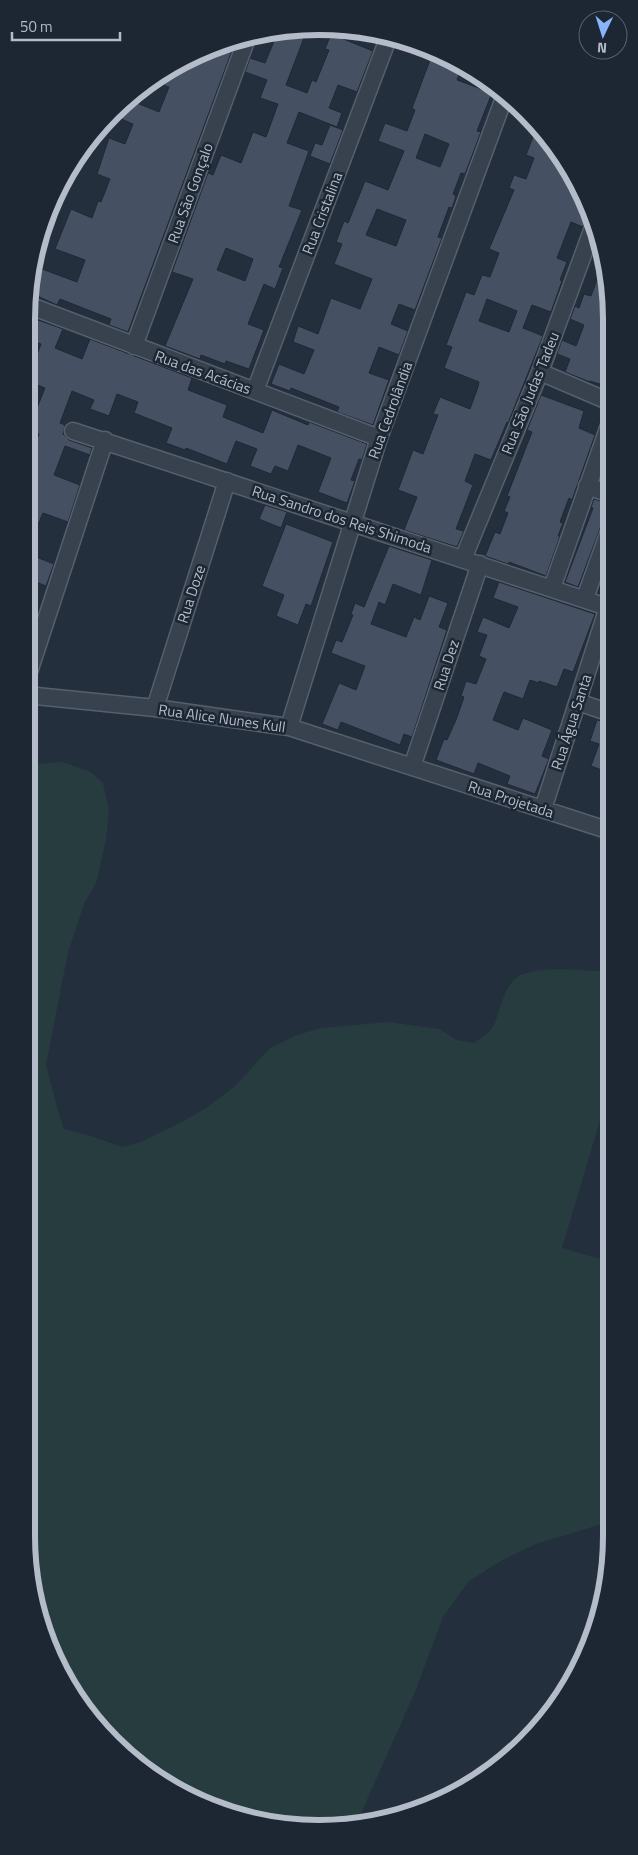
<svg xmlns="http://www.w3.org/2000/svg" width="638" height="1855" font-family="'Titillium Web',sans-serif">
	<rect width="100%" height="100%" fill="#242f3e"/>
	<path fill="#263c3f" d="M63,762l28,10 12,11 6,28 -3,29 -10,43 -12,21 -16,48 -22,113 12,46 6,18 27,7 31,11 16,-4 44,-21 27,-16 26,-20 35,-38 27,-13 24,-7 67,-6 51,7 18,11 17,3c25,-16 19,-19 29,-44 3,-9 9,-20 18,-24 24,-10 64,-4 90,-3v112l-49,164 49,14 1,259 -76,23 -37,18 -30,19 -26,36 -28,75 -53,119 -2,10 -79,5 -92,-28 -90,-69 -51,-81 -22,-112v-765l11,-7z"/>
	<path fill="#455162" stroke="#1f2835" fill-rule="evenodd" d="M279,29l28,1 -21,55 21,8 5,-13 4,2 13,-32 -4,-1 6,-15 42,17 -16,41 -19,-7 -9,23 13,5 -5,14 -38,-15 -12,31 22,8 -20,55 13,4 -23,57 4,1 -8,21 -11,-5 -16,40 16,6 -15,39 -23,-8 -1,3 -24,-9 -1,4 -35,-13 28,-67 -21,-7 36,-99 5,2 8,-20 20,8 12,-31 13,5 12,-33 -18,-6 7,-18 -22,-8 5,-14 15,5zM226,248l27,11 -8,22 -28,-11z
		M234,45l-106,287 -19,-7 2,-6 -51,-20 -3,6 -24,-11 9,-25 35,13 8,-22 -30,-11 16,-40 21,9 6,-17 3,1 9,-23 -13,-5 12,-36 16,6 8,-20 -19,-8 18,-15 27,11 10,-25 -15,-5 18,-16z
		M433,52l30,12 -6,16 35,13 -15,38 4,1 -16,42 -4,-1 -8,21 3,2 -4,12 -3,-1 -11,30 4,1 -27,72 -16,-6 -8,20 17,7 -9,24 -20,-8 -10,26 20,7 -16,45 -36,-13 2,-5 -48,-19 -1,3 -19,-7 8,-20 25,10 10,-24 -21,-8 5,-16 20,8 13,-36 29,11 12,-30 -38,-15 8,-20 -6,-2 8,-21 4,2 17,-42 23,9 16,-39 -26,-10 7,-18 22,8 8,-21 -3,-2zM425,134l24,10 -9,23 -24,-9zM377,209l29,11 -10,26 -30,-11z
		M330,125l13,5 -13,34 -20,-8 5,-13 7,2z
		M535,132l11,4 38,62 -3,9 10,5 -8,15 -12,-5 -14,36 10,4 -7,18 2,1 -11,31 -19,-7 -9,23 20,8 -35,87 -1,-1 -16,38 -16,-6 -10,27 8,4 -17,44 8,2 -7,16 -53,-17 13,-33 -19,-7 15,-40 10,4 15,-39 -5,-1 7,-17 30,12 8,-22 1,-5 -35,-14 8,-21 -6,-2 20,-53 8,3 8,-20 8,2 9,-24 -10,-4 25,-59 -5,-2 5,-13 12,4 8,-21 -8,-3zM487,299l30,12 -8,21 -30,-11z
		M604,261l5,20v28l-9,25 9,4v39l-3,9 -16,-5v1l-25,-10 5,-13 -13,-5 5,-14 14,6 8,-21 -14,-6 5,-13 4,2 5,-14 7,2z
		M38,320l25,9 -8,19 27,11 8,-20 102,39 -4,12 39,15 -4,12 40,16 9,-23 36,15 1,-3 58,22 -5,16 -3,-1 -8,21 4,1 -8,22 -29,-11 13,-34 -33,-13 -10,26 -13,-5 -4,8 -21,-8 7,-17 -21,-8 -9,23 -41,-16 -1,2 -19,-7 6,-15 -38,-15 4,-11 -21,-8 -8,22 -19,-7 4,-9 -22,-9 -12,32 5,2 -2,9 6,6 23,8 -2,7 -25,-9 -11,29 26,10 -12,37 -25,-9 -17,39v-84l13,-34 -13,-6v-18l9,3 10,-25 -18,-7 14,-37 -11,-4z
		M541,395l43,16 -5,17 16,7 -23,65 -3,-2 -9,24 3,1 -5,13h2l-14,40 -37,-14 -1,2 -23,-8 10,-24 5,2 8,-21 -4,-2 6,-14 -3,-1 25,-64 -5,-2z
		M594,499l16,5v15l-6,2 -3,5 -23,61 -13,-5 28,-74 -2,-1z
		M265,505l22,7 -6,16 -22,-9z
		M286,524l47,18 -22,64 -5,-2 -8,21 -22,-9 8,-21 -22,-9z
		M389,546l43,14 -11,35 -28,-11 -8,21 -6,-3 -8,22 35,13 8,-20 6,3 9,-24 19,7 -9,24 8,3 -35,107 -8,-3 -4,11 -59,-23 -3,8 -16,-6 17,-41 17,7 9,-24 -34,-13 5,-13 6,2 11,-27 -2,-1 4,-11 9,4z
		M26,553l28,11 -8,22 -20,-8z
		M610,559v31l-10,-3z
		M499,582l96,32 -22,58 -9,-3 -7,18 -18,-6v2l-9,-3 -7,19 -19,-7 -11,28 25,10 5,-12 29,12 -10,26 7,3 -14,35 -28,-10 3,-8 -32,-13 -4,11 -38,-14 8,-21 3,1 9,-20 8,-23 -3,-1 5,-15 10,3 10,-25 -7,-3 8,-21 -10,-3 6,-15 26,11 9,-21 -25,-9z
		M26,605l13,5 -7,21 -6,-2z
		M597,720l13,3v41l-3,8 -16,-6 8,-22 -9,-3z"/>
	<g fill="none" stroke-linecap="round" stroke-linejoin="round">
		<g stroke="#565f6c" stroke-width="19">
			<path id="minor" d="M28,305l351,133
				M134,346l112,-305
				M540,372l70,30
				M255,391l134,-355
				M73,431l537,177
				M587,486l23,8
				M463,559l77,-187 54,-147
				M552,588l58,-165
				M585,598l25,-69
				M26,681l79,-241
				M26,695l129,13 134,19 321,104
				M578,702l32,11
				M155,708l72,-227
				M289,727l90,-289 125,-340
				M412,767l68,-203
				M543,809l65,-202"/>
		</g>
		<use href="#minor" stroke="#38414e" stroke-width="16"/>
	</g>
	<g text-anchor="middle" dominant-baseline="central" stroke-width="5" stroke-linejoin="round" paint-order="stroke">
		<g font-size="15" fill="#b4bcc9" stroke="#1d2633">
			<text transform="translate(190 193) rotate(-70)">Rua São Gonçalo</text>
			<text transform="translate(322 213) rotate(-69)">Rua Cristalina</text>
			<text transform="translate(203 372) rotate(20)">Rua das Acácias</text>
			<text transform="translate(530 393) rotate(-68)">Rua São Judas Tadeu</text>
			<text transform="translate(390 410) rotate(-70)">Rua Cedrolândia</text>
			<text transform="translate(342 519) rotate(18)">Rua Sandro dos Reis Shimoda</text>
			<text transform="translate(191 594) rotate(-72)">Rua Doze</text>
			<text transform="translate(446 665) rotate(-72)">Rua Dez</text>
			<text transform="translate(222 718) rotate(8)">Rua Alice Nunes Kull</text>
			<text transform="translate(571 722) rotate(-72)">Rua Água Santa</text>
			<text transform="translate(511 799) rotate(18)">Rua Projetada</text>
		</g>
	</g>
	<path d="M0 0H638V1855H0ZM319 35H319A284 284 0 0 1 603 319V1536A284 284 0 0 1 319 1820H319A284 284 0 0 1 35 1536V319A284 284 0 0 1 319 35Z" fill="#1d2633" fill-rule="evenodd"/>
	<path fill="none" stroke="#b4bcc9" stroke-width="6" d="M319 35H319A284 284 0 0 1 603 319V1536A284 284 0 0 1 319 1820H319A284 284 0 0 1 35 1536V319A284 284 0 0 1 319 35Z"/>
	<g transform="translate(603 35) rotate(184)"><circle r="24" fill="#1d2633" stroke="#59626f"/>
	<path d="M0-4L9 19L0 12L-9 19Z" fill="#8ab4f8"/>
	<text y="-8" font-size="14" font-weight="bold" text-anchor="middle" fill="#b4bcc9">N</text>
	</g>
	<path d="M12 32v8h108v-8" fill="none" stroke="#b4bcc9" stroke-width="2.5"/>
	<text x="20" y="32" font-size="15" fill="#b4bcc9" stroke="#1d2633" stroke-width="4" paint-order="stroke">50 m</text>
</svg>
